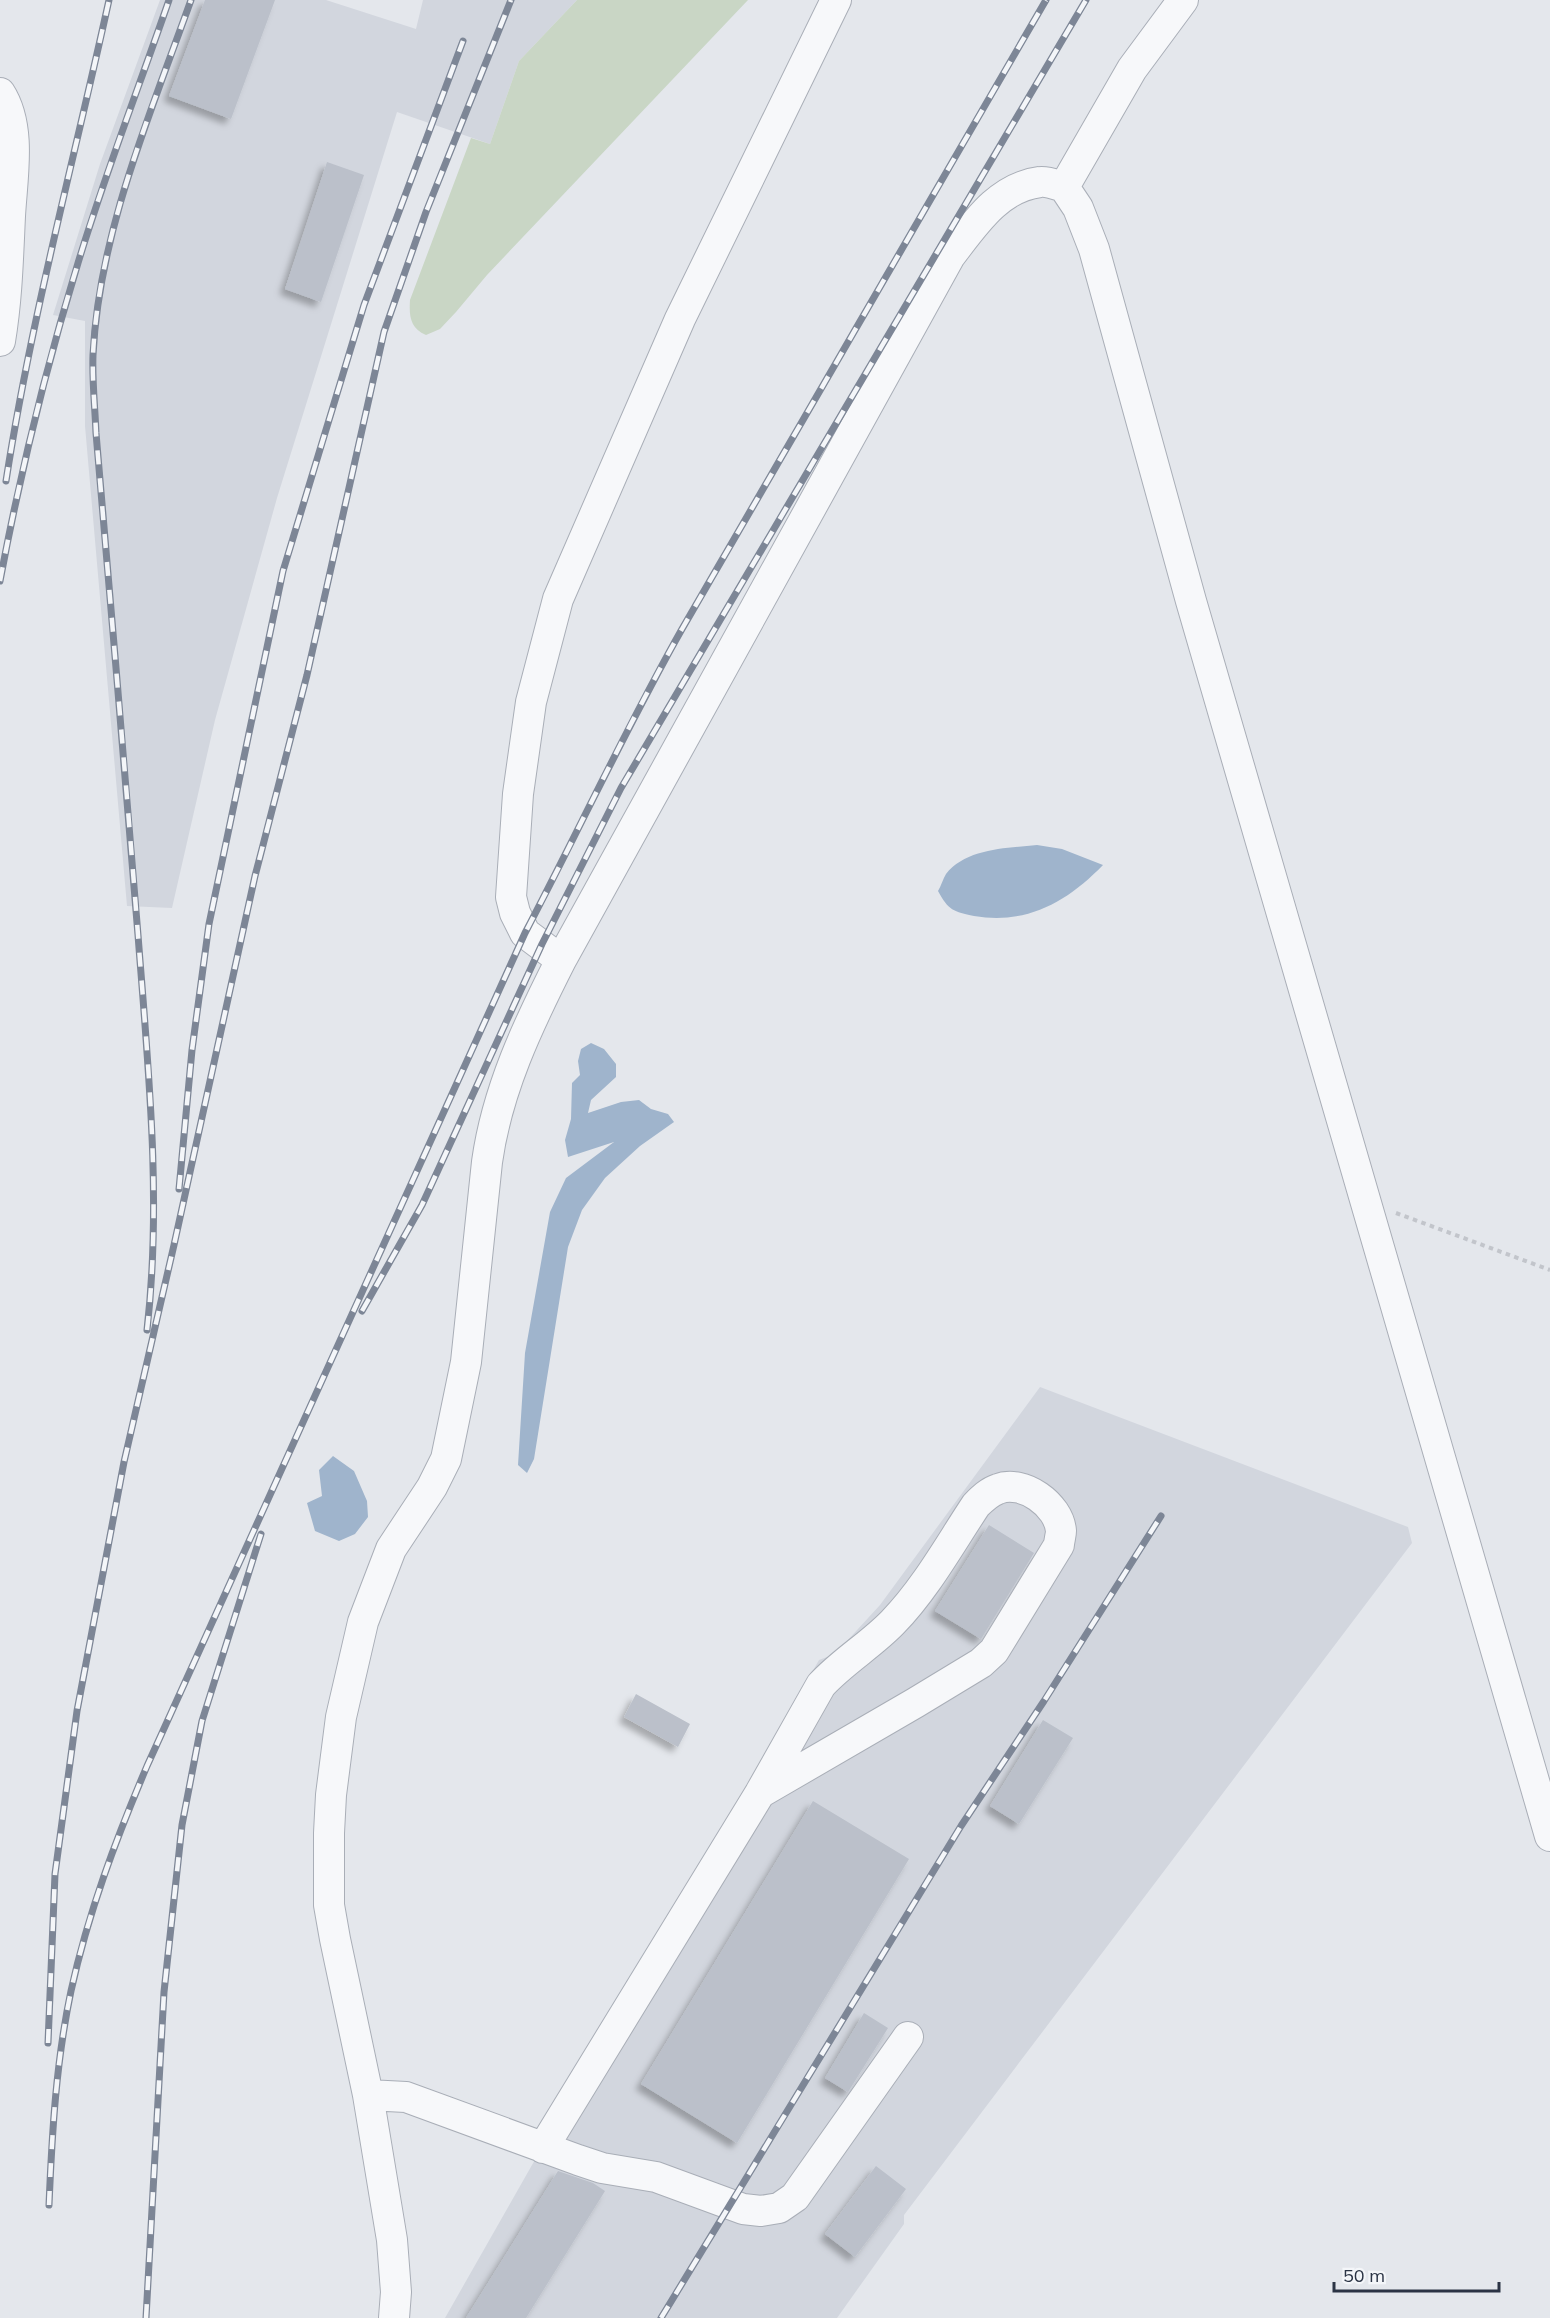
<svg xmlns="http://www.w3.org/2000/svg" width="1550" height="2318" font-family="Mulish,sans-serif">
	<defs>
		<filter id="shadow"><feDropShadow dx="-5.5" dy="5.5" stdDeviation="3" flood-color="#0004"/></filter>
	</defs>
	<rect width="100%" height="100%" fill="#e4e7ec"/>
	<path fill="#d2d6de" d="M160,0h166l90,29 7,-29h154l-58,61 -29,83 -93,-32 -120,386 -62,222 -43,188 -45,-2 -42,-480v-105l-32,-6 47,-151z
		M1040,1387l368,140 4,16 -508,672v9l-67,94h-392l374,-658 16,-6 45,-49z"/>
	<path fill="#c9d6c5" d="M577,0h171l-261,275 -31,37 -16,17 -14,6c-16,-7 -17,-19 -16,-35l61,-162 19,6 29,-83z"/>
	<path fill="#9fb4cc" d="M1037,845l25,4 41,16c-36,37 -76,60 -129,51 -20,-4 -26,-6 -36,-25 3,-5 5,-12 8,-17 20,-26 62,-26 91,-29z
		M591,1043l13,6 12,15v13l-25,23 -3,13 33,-11 18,-2 12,9 17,5 6,8 -34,24 -35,32 -23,32 -14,37 -34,212 -7,14 -9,-8 7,-112 25,-141 16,-34 48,-36 -46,15 -3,-17 6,-21 1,-36 8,-8 -2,-14 3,-12z
		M333,1456l21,15 13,30 1,16 -13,17 -16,7 -24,-10 -8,-28 15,-7 -3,-26z"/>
	<path fill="#bbc0ca" filter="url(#shadow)" d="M205,0h70l-44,119 -62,-23z
		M327,162l37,13 -43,127 -36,-13z
		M989,1525l45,28 -53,86 -46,-28z
		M636,1694l54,30 -12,23 -54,-30z
		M1043,1720l30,18 -54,86 -29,-18z
		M813,1801l96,58 -172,284 -96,-59z
		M864,2013l24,15 -40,64 -23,-14z
		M876,2166l30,23 -51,68 -30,-23z
		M558,2171l35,12 12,8 -79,127h-60z"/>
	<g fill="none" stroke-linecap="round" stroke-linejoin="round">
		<g stroke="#a9aeb7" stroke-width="32">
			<path id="minor" d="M0,93c22,34 12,85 10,123 -2,42 -3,83 -10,125
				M1064,187l68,-118 51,-69
				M561,960l-36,-27 -10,-20 -4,-16 7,-103 13,-92 27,-103 122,-280 156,-319
				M368,2095l38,2 172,63 24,8 54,9 87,32 18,2 18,-3 16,-11 113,-160
				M543,2148l217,-355 61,-108c22,-24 50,-40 72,-63 33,-34 57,-78 83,-117 6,-6 13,-13 22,-16 25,-10 61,16 63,42 0,4 -2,10 -2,14l-65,106 -13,12 -66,40 -155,90
				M394,2318l2,-26 -4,-52 -24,-145 -33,-156 -6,-34v-72l2,-38 10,-78 22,-95 28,-73 41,-62 14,-28 20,-97 21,-200c10,-72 41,-137 74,-202l389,-704c24,-31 48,-69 90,-74 7,-1 17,3 24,5l14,21 16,41 97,352 359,1235"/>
		</g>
		<path stroke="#c2c5cb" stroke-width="4" stroke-dasharray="4.5 4.5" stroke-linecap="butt" d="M1396,1213l154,57"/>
		<use href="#minor" stroke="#f7f8fa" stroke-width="30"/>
		<g stroke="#7d8696" stroke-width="7">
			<path id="rail" d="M6,481c25,-162 68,-321 103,-481
				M0,581c20,-107 46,-214 78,-318 27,-89 61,-176 91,-263
				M179,1189l13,-139 17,-126 74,-353 81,-266 99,-264
				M362,1311l60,-106 120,-261 79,-156 465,-788
				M147,1330c15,-131 1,-264 -9,-395 -13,-167 -28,-335 -42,-502 -1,-26 -4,-52 -3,-78 6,-123 57,-240 98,-355
				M48,2043l7,-169 22,-163 47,-249 50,-217 81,-369 52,-201 77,-343 42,-120 85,-212
				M49,2205c3,-72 7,-143 22,-214 17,-78 45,-152 76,-225l378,-833c53,-101 101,-205 157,-304l364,-629
				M146,2318l18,-326 18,-167 20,-104 59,-187
				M661,2318l300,-492 83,-125 117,-185"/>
		</g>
		<use href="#rail" stroke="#f4f6f9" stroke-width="4.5" stroke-dasharray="14" stroke-linecap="butt"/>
	</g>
	<path d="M1334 2282v9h165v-9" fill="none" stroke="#2b3445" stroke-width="3"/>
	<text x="1343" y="2282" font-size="18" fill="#2b3445" stroke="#f4f6f9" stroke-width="4.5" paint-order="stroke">50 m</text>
</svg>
